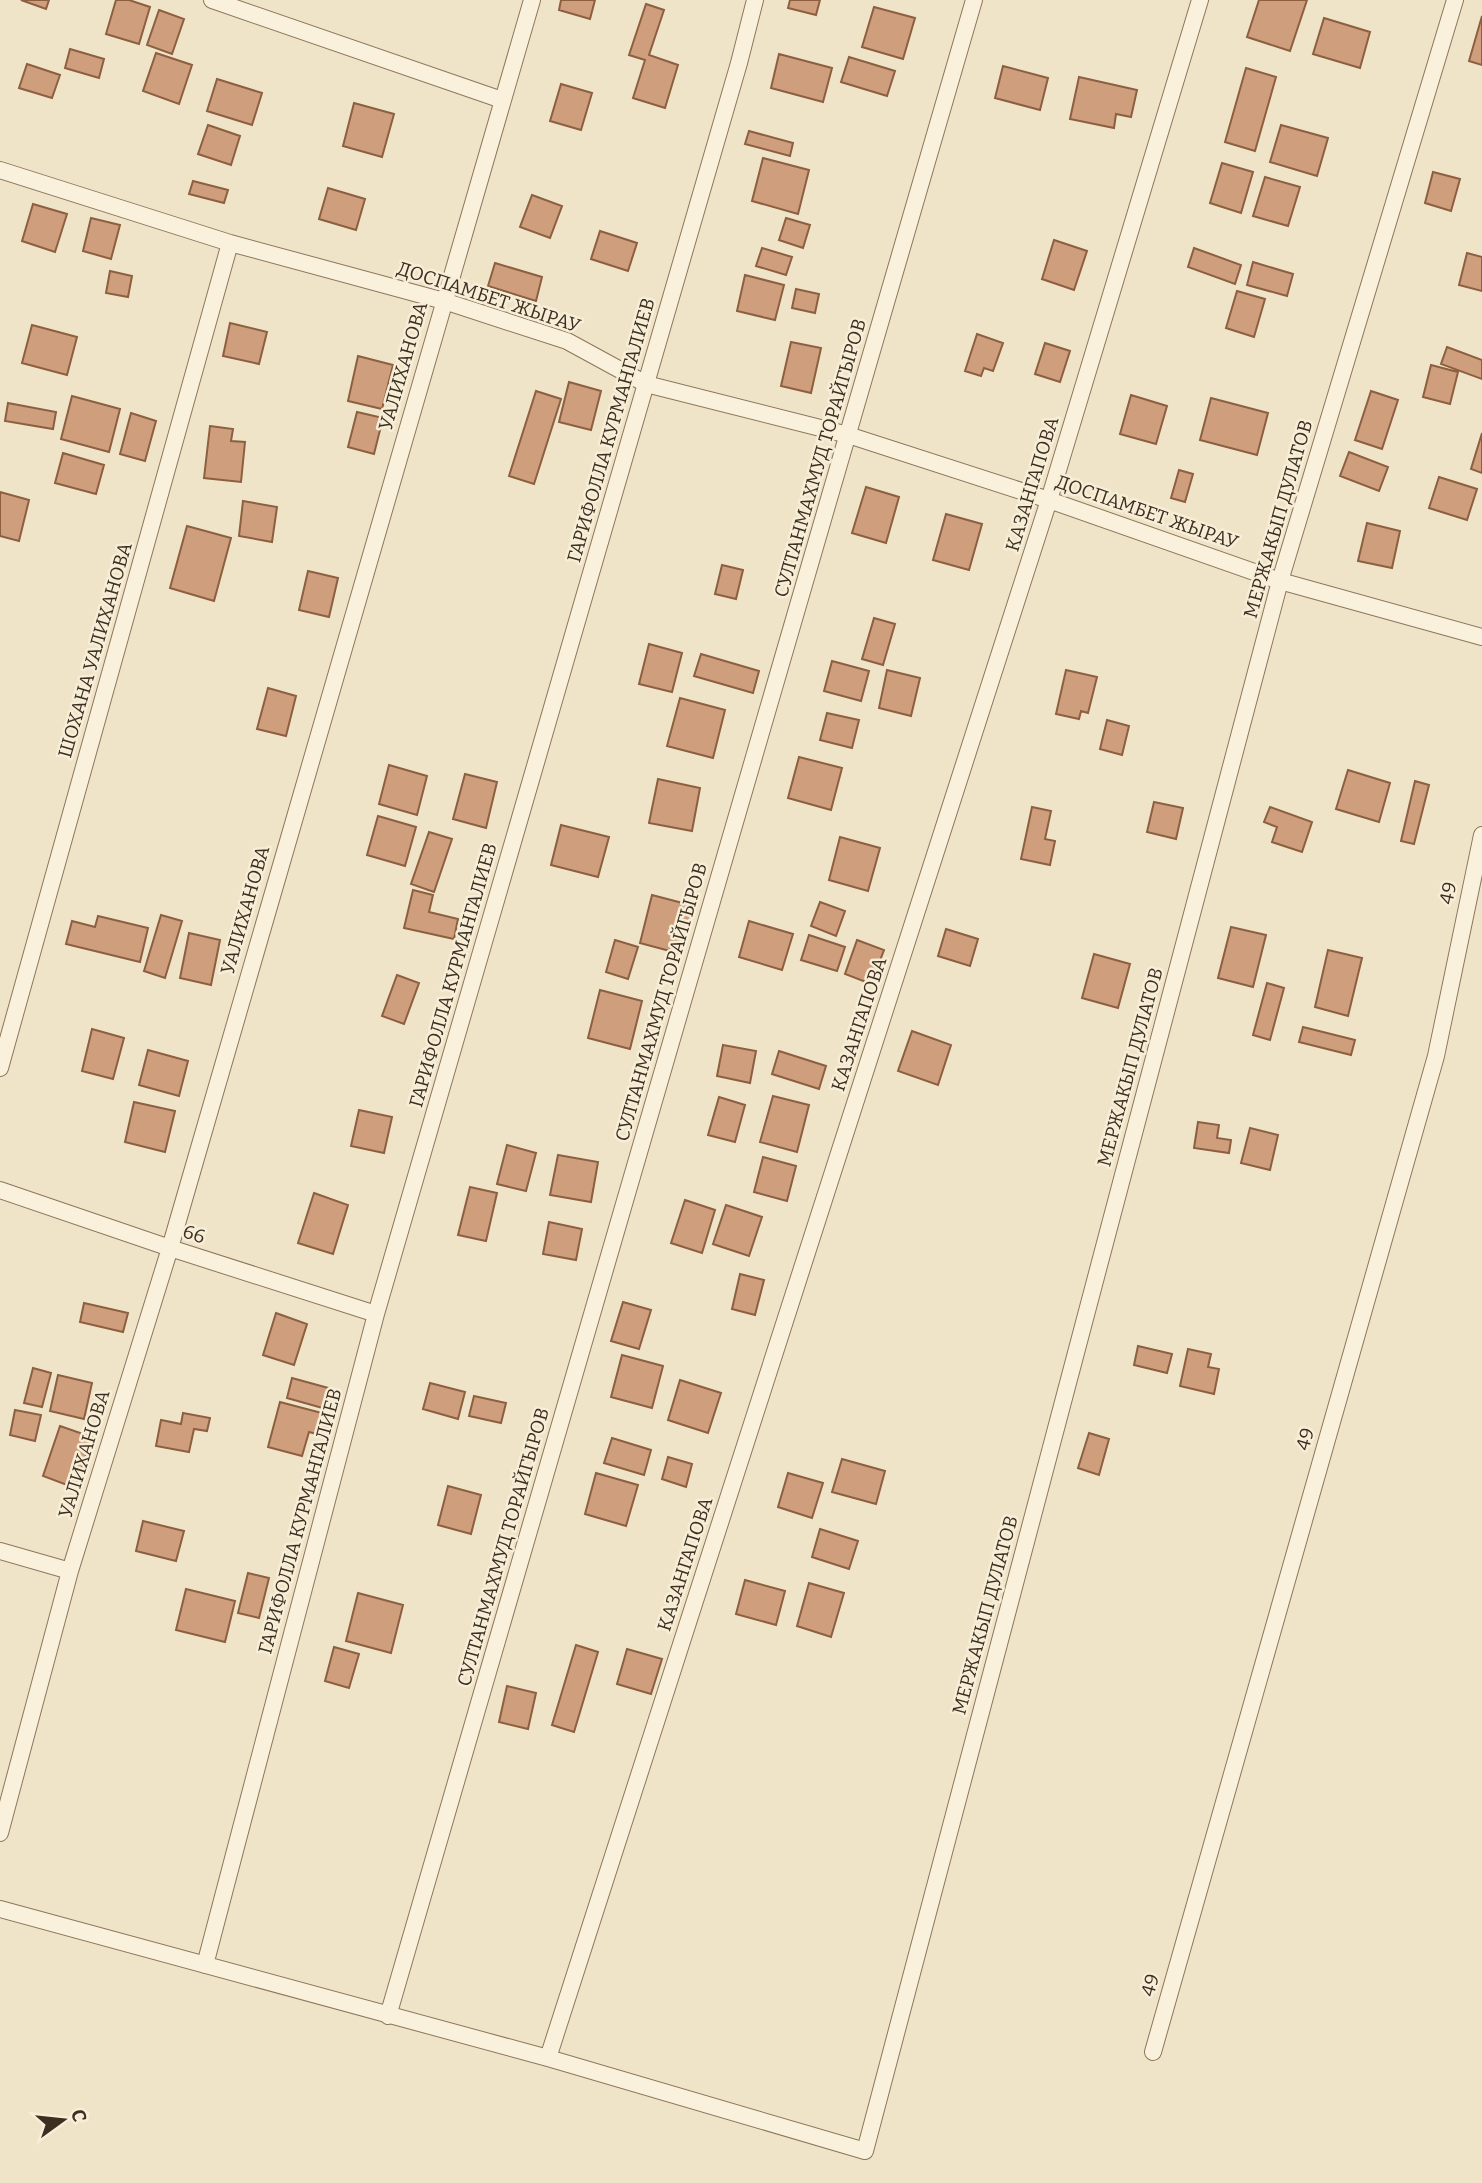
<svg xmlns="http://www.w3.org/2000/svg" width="1482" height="2183" font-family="Bitter,serif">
	<rect width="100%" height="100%" fill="#f0e4c8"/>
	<path fill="#cf9f7d" stroke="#8d5f41" stroke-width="2" d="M21,0h28l-3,9z
		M116,0h13l21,7 -11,37 -33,-10z
		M561,0h34l-5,19 -31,-9z
		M790,0h30l-4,15 -28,-7z
		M1259,0h48l-17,51 -43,-14z
		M646,4l18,6 -15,45 29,10 -13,43 -32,-10 12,-38 -16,-5z
		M874,7l41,11 -12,41 -41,-12z
		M159,10l25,9 -12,35 -25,-9z
		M1482,16v49l-13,-4z
		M1324,18l46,14 -10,36 -47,-14z
		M70,49l34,10 -5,19 -34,-10z
		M156,53l36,12 -13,39 -36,-13z
		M779,54l53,14 -9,34 -52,-14z
		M849,57l46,14 -8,25 -46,-14z
		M27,64l33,11 -8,23 -33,-10z
		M1003,66l45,12 -8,32 -45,-12z
		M1246,68l30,9 -21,74 -30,-9z
		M1079,77l58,13 -6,27 -15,-3 -2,14 -44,-9z
		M217,79l45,14 -10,32 -45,-14z
		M561,84l31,9 -11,37 -31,-9z
		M354,103l40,11 -12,43 -39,-11z
		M208,125l32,11 -9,29 -33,-11z
		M1281,125l47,13 -11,38 -47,-14z
		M749,131l44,12 -3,13 -45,-12z
		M763,158l46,12 -11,44 -46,-13z
		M1222,163l31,9 -12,41 -31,-10z
		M1433,172l27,7 -9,32 -26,-8z
		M1265,177l35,10 -12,39 -35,-10z
		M193,181l35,9 -4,13 -35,-9z
		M328,188l37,11 -9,31 -37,-11z
		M532,195l30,11 -12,32 -30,-11z
		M33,204l34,10 -12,38 -33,-11z
		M91,218l29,7 -9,34 -28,-8z
		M786,218l24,7 -7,23 -24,-8z
		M600,231l37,12 -9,28 -37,-12z
		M1054,240l33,11 -13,39 -32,-11z
		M762,248l30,9 -6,18 -30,-9z
		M1194,248l47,17 -6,19 -47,-17z
		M1467,253l15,4v34l-23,-6z
		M1253,262l40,12 -6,22 -40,-11z
		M495,263l47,14 -6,24 -48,-15z
		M110,271l22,5 -4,21 -22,-4z
		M745,275l39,10 -9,35 -38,-9z
		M796,289l23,5 -4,19 -23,-5z
		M1237,291l28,8 -11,38 -28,-9z
		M230,323l37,9 -8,32 -36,-8z
		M32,325l45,12 -10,38 -45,-12z
		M977,334l26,9 -10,28 -9,-3 -3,8 -16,-5z
		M791,342l30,6 -10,45 -30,-7z
		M1045,343l25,8 -10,31 -25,-8z
		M1447,347l35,13v19l-41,-15z
		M358,356l35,9 -11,44 -34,-8z
		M1431,365l27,7 -8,32 -27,-7z
		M569,382l32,9 -10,39 -32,-8z
		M536,391l25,8 -27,85 -25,-8z
		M1371,391l27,9 -16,49 -27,-9z
		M1131,395l36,11 -11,38 -36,-10z
		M72,396l48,13 -11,43 -48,-13z
		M1211,398l57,15 -11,42 -57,-15z
		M8,403l48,9 -3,17 -48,-8z
		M357,412l26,6 -9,36 -26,-7z
		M131,413l25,8 -11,40 -25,-7z
		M210,426l23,3 -2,12 14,1 -4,40 -37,-4z
		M1482,433v40l-11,-4z
		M1349,452l39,15 -9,24 -39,-15z
		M63,453l41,12 -8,29 -41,-11z
		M1179,470l14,4 -8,28 -14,-4z
		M1439,477l38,12 -10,31 -38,-12z
		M866,487l33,10 -13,46 -34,-10z
		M0,492l29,8 -10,41 -19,-5z
		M243,501l34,6 -5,35 -33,-6z
		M946,514l36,10 -13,46 -36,-10z
		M1367,523l33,8 -8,37 -34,-7z
		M187,526l44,12 -17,63 -44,-13z
		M722,565l21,5 -7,29 -21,-5z
		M308,571l30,7 -9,39 -30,-7z
		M874,618l21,6 -12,41 -21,-6z
		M649,644l33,9 -10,39 -33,-8z
		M701,654l58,17 -6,22 -59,-17z
		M832,661l37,10 -8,30 -37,-10z
		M887,670l33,8 -9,38 -32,-8z
		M1066,670l31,7 -9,36 -7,-2 -2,8 -23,-5z
		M268,688l28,8 -10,40 -29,-7z
		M680,698l45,12 -12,48 -46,-12z
		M827,713l32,7 -7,28 -32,-8z
		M1107,720l22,6 -7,29 -22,-6z
		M799,757l43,11 -11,42 -43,-12z
		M389,765l38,11 -10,39 -38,-11z
		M1348,770l42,13 -11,39 -43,-13z
		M465,774l32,8 -11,46 -33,-9z
		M658,779l42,9 -8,43 -43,-8z
		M1415,781l14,4 -15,59 -13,-3z
		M1154,802l29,6 -7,31 -29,-7z
		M1032,807l19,4 -6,28 10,2 -5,24 -29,-6z
		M1270,807l42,15 -10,30 -30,-10 5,-15 -13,-5z
		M378,816l38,11 -11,39 -38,-11z
		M561,825l48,12 -11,40 -47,-12z
		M429,832l23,7 -18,53 -23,-8z
		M840,837l40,11 -12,43 -39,-11z
		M413,890l20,5 -4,17 29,7 -4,20 -50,-11z
		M652,895l42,11 -13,48 -41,-11z
		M820,902l25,9 -9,25 -25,-10z
		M161,915l21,6 -17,57 -21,-7z
		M98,916l50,12 -8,34 -74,-18 6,-23 23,6z
		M749,921l44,13 -11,36 -43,-13z
		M1231,927l35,8 -13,52 -35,-9z
		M946,929l32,10 -8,27 -32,-10z
		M189,933l31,7 -9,45 -31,-7z
		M809,935l36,12 -8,24 -36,-11z
		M615,940l23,7 -10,32 -22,-7z
		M857,940l27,10 -13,34 -26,-10z
		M1328,950l34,8 -14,58 -33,-9z
		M1094,954l36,10 -12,44 -36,-10z
		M397,975l22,8 -15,41 -22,-8z
		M1267,983l17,5 -14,52 -17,-5z
		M600,990l42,11 -12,48 -42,-11z
		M1303,1027l52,13 -4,15 -52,-13z
		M92,1029l32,9 -11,41 -31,-8z
		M912,1031l39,14 -13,40 -40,-14z
		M723,1045l33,6 -6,32 -33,-7z
		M148,1050l40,11 -9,35 -40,-11z
		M779,1051l47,15 -7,23 -47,-15z
		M773,1096l36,9 -12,47 -37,-10z
		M719,1097l26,8 -10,37 -27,-7z
		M134,1102l41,9 -10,41 -40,-10z
		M359,1110l33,7 -8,36 -33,-7z
		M1198,1122l21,3 -2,13 14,2 -2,13 -35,-5z
		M1250,1128l28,7 -8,35 -29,-7z
		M507,1145l29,8 -10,38 -29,-7z
		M558,1155l40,7 -7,40 -41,-7z
		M763,1157l33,9 -9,35 -33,-9z
		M470,1187l27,6 -11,48 -28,-6z
		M314,1193l34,12 -15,49 -35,-11z
		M685,1200l30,10 -13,43 -31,-10z
		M726,1205l36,12 -13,39 -36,-12z
		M549,1222l33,7 -6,31 -33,-6z
		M740,1274l24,6 -9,35 -23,-6z
		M623,1302l28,8 -12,39 -28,-8z
		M84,1303l44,10 -5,19 -43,-10z
		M276,1313l31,11 -13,41 -31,-10z
		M1138,1346l34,8 -5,19 -33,-8z
		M1188,1349l23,5 -3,13 11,2 -5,25 -34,-8z
		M622,1355l41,11 -11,42 -41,-11z
		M33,1368l18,5 -9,34 -18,-4z
		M58,1375l34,8 -8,36 -34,-8z
		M292,1378l40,11 -6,20 -39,-11z
		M680,1380l41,13 -13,40 -40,-13z
		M430,1383l35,9 -7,27 -35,-10z
		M474,1396l32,7 -5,20 -32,-7z
		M280,1402l53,14 -5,21 -19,-5 -7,24 -34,-9z
		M15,1410l26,5 -6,26 -25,-6z
		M183,1413l27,5 -3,13 -13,-2 -5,23 -33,-6 5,-26 20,4z
		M60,1426l32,11 -17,51 -32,-12z
		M1089,1433l20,6 -10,36 -21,-7z
		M612,1438l39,12 -7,25 -40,-12z
		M668,1457l24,7 -6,23 -24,-8z
		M842,1459l43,12 -9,33 -44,-12z
		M596,1473l42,12 -12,41 -41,-12z
		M788,1473l35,10 -11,35 -34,-11z
		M448,1486l33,9 -10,39 -33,-9z
		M143,1521l41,10 -8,30 -40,-10z
		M820,1529l38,12 -9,28 -37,-12z
		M248,1573l21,5 -10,40 -21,-5z
		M745,1580l40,11 -9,34 -40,-11z
		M809,1583l35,10 -13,44 -34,-11z
		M186,1589l49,12 -10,41 -49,-12z
		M358,1593l45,12 -12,48 -45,-12z
		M576,1645l22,7 -24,80 -22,-7z
		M334,1647l25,7 -10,34 -24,-7z
		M627,1649l35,10 -11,35 -34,-10z
		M507,1686l29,7 -8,36 -29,-7z"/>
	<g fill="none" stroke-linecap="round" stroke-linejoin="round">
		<g stroke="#8d765c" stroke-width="18">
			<path id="minor" d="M212,0l290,100
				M0,170l230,73 214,58 123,40 79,43 202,51 201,65 231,81 202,56
				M0,1068l230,-825
				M0,1190l170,58 206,66
				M0,1551l70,20
				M0,1833l70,-262 100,-323 362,-1248
				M0,1909l548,149 317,93 415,-1570 175,-581
				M205,1965l171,-651 363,-1251 16,-63
				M388,2016l586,-2016
				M1153,2052l283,-996 46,-221
				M548,2058l501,-1558 151,-500"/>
		</g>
		<use href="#minor" stroke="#faf1dc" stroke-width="16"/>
	</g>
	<g text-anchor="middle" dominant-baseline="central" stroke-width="5" stroke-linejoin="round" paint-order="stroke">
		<g font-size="19" fill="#3d2e20" stroke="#f7eed8">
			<text transform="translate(489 297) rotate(18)">ДОСПАМБЕТ ЖЫРАУ</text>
			<text transform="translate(403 366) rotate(-74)">УАЛИХАНОВА</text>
			<text transform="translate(611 430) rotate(-74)">ГАРИФОЛЛА КУРМАНГАЛИЕВ</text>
			<text transform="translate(820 458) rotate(-74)">СУЛТАНМАХМУД ТОРАЙГЫРОВ</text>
			<text transform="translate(1032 484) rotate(-73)">КАЗАНГАПОВА</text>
			<text transform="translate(1147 512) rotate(19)">ДОСПАМБЕТ ЖЫРАУ</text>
			<text transform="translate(1278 519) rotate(-74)">МЕРЖАКЫП ДУЛАТОВ</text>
			<text transform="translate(95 650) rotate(-74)">ШОХАНА УАЛИХАНОВА</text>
			<text transform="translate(1448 893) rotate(-78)">49</text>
			<text transform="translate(245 910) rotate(-74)">УАЛИХАНОВА</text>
			<text transform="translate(453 975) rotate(-74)">ГАРИФОЛЛА КУРМАНГАЛИЕВ</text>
			<text transform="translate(661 1002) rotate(-74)">СУЛТАНМАХМУД ТОРАЙГЫРОВ</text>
			<text transform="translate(859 1024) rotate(-72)">КАЗАНГАПОВА</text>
			<text transform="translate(1130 1067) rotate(-75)">МЕРЖАКЫП ДУЛАТОВ</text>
			<text transform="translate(194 1234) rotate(18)">66</text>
			<text transform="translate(1305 1439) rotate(-74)">49</text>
			<text transform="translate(84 1454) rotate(-73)">УАЛИХАНОВА</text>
			<text transform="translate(300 1521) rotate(-75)">ГАРИФОЛЛА КУРМАНГАЛИЕВ</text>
			<text transform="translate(503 1547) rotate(-74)">СУЛТАНМАХМУД ТОРАЙГЫРОВ</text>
			<text transform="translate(685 1564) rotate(-72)">КАЗАНГАПОВА</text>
			<text transform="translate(985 1615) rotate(-75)">МЕРЖАКЫП ДУЛАТОВ</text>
			<text transform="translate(1150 1985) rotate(-74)">49</text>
		</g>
	</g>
	<g transform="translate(63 2120) rotate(75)" stroke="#f7eed8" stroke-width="5" paint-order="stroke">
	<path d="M0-5L12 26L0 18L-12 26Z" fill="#3d2e20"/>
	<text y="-10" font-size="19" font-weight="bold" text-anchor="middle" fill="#3d2e20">С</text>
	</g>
</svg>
